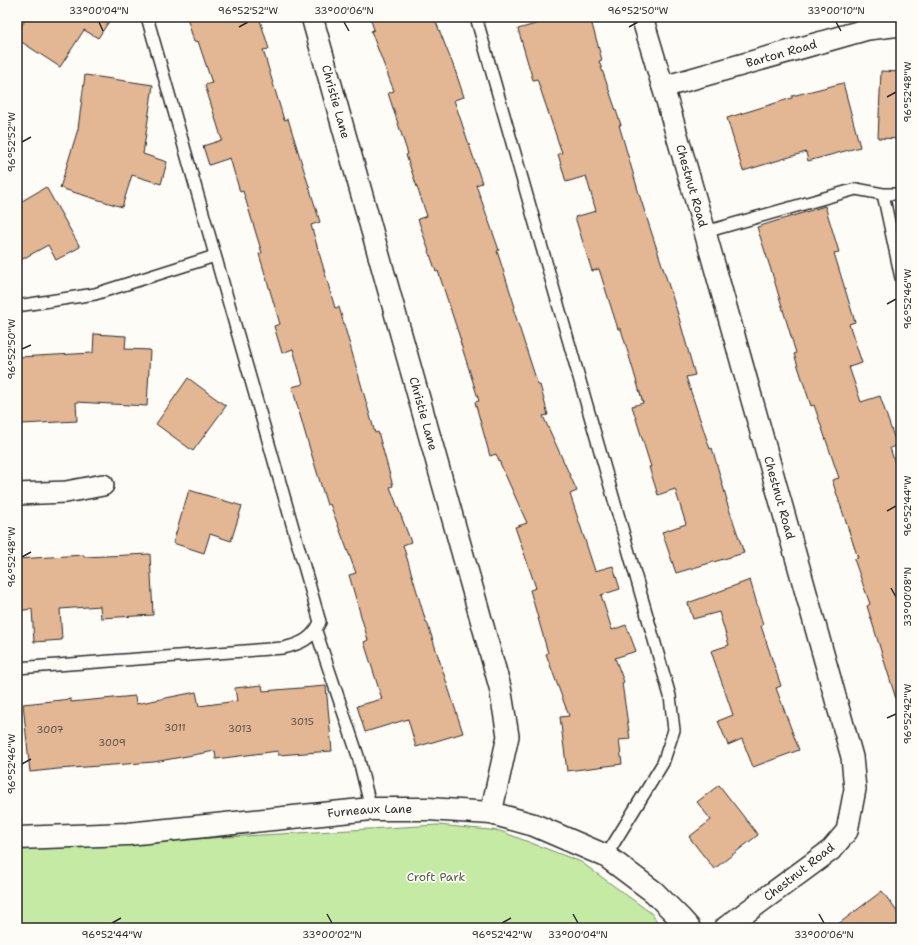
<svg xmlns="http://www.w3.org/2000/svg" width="918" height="945" viewBox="0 0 918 945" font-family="'Shantell Sans',sans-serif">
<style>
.green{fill:#c4eaa4;stroke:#788a68}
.building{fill:#e4b794;stroke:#2b2b2b}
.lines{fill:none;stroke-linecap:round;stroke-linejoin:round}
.lane-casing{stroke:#2b2b2b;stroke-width:14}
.street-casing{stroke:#2b2b2b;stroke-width:24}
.secondary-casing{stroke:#2b2b2b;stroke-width:25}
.lane{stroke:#fdfcf7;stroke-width:11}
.street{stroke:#fdfcf7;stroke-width:21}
.secondary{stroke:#fdfcf7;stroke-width:22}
.ticks{fill:none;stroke:#2b2b2b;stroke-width:1.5}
.labels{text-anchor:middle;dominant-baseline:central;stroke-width:3.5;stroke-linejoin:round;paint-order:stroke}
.number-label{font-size:10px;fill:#594e45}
.street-label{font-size:12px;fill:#2b2b2b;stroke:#fdfcf7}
.park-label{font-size:12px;fill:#515b49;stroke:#fdfcf7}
.neatline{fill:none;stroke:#2b2b2b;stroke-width:1.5}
.ticks-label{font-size:10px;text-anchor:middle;fill:#2b2b2b}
</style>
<rect width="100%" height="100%" fill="#fdfcf7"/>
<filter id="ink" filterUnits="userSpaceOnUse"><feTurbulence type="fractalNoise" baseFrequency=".025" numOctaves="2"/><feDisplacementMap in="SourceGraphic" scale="8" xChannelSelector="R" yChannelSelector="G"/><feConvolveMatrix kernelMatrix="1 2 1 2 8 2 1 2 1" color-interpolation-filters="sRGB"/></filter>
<g filter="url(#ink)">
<!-- green -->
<path class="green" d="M 438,825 L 500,831 L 581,862 L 651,913 L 662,928 L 17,928 L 17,849 Z"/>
<!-- building -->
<path class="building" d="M 27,17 L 112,17 L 98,38 L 84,30 L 60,67 L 17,39 L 17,33 Z
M 187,17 L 259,17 L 269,49 L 263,50 L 284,120 L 288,119 L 320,222 L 311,225 L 335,308 L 339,307 L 375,433 L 378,432 L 393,486 L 390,487 L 411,542 L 403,545 L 426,622 L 427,622 L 463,733 L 416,747 L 408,719 L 365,732 L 357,706 L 382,699 L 364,642 L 368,640 L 349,575 L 356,573 L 330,504 L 327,505 L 306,436 L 292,387 L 303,384 L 293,349 L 282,353 L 274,326 L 280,324 L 259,254 L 262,253 L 243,191 L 240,192 L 230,158 L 209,165 L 203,146 L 222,140 L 205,85 L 212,83 L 198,41 L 194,42 Z
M 370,17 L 434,17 L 455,70 L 464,97 L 454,100 L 482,183 L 476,185 L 499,250 L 497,251 L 515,307 L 513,308 L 538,385 L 540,385 L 548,415 L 543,416 L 577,491 L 570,494 L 595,571 L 613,566 L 620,589 L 601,595 L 612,630 L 626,625 L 636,651 L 615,658 L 624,682 L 622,683 L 630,739 L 619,740 L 622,764 L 567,771 L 560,717 L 569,716 L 546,654 L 548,653 L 530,590 L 536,588 L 515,527 L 527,523 L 496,454 L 490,456 L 475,402 L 479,401 L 460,341 L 461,341 L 438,271 L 436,272 L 418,219 L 427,216 L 406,155 L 408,154 L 388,93 L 394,91 L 371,31 L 374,30 Z
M 560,17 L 590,17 L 602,60 L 599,61 L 621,125 L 619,125 L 640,197 L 677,311 L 695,375 L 686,377 L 710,449 L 712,448 L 727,500 L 726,500 L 744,553 L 676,573 L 662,532 L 686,524 L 675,489 L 658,495 L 649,467 L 651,467 L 632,406 L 643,403 L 621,329 L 618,329 L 599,269 L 592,271 L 575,217 L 596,211 L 586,176 L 566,182 L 558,154 L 562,153 L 537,79 L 533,80 L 518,29 Z
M 881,71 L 901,72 L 901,139 L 878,138 Z
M 85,75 L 153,85 L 143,154 L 167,162 L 161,184 L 132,175 L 122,207 L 60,188 L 78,129 Z
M 843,83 L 860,147 L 808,161 L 806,152 L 743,171 L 727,118 L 792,98 L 792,96 Z
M 46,187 L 80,247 L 56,260 L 48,245 L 17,262 L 17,204 Z
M 825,206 L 839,252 L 834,253 L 855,322 L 849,324 L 862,363 L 849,367 L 861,402 L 880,396 L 897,446 L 890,448 L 901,481 L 901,702 L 897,702 L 867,606 L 870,604 L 854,559 L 858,558 L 832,480 L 839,478 L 814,405 L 811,406 L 794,354 L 796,353 L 772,273 L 757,227 Z
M 94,334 L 126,336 L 125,349 L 150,350 L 147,406 L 76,402 L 77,421 L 22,424 L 18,357 L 93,353 Z
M 188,378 L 226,406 L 193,451 L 156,424 Z
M 189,490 L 242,506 L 231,541 L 210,534 L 204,553 L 173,543 Z
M 150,554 L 153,615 L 101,618 L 100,606 L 60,609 L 62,640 L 34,642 L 32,609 L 17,611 L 17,559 L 84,555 L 84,557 Z
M 750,580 L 763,625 L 761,626 L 781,686 L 776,688 L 799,750 L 753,767 L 742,739 L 728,745 L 718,721 L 733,715 L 711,651 L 729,645 L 719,612 L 693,619 L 688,603 Z
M 262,685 L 263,691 L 326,686 L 332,751 L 278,755 L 278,751 L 216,759 L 215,751 L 154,762 L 58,769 L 30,772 L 23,704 L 71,699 L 71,702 L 135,696 L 136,704 L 196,692 L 199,706 L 237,701 L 235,688 Z
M 719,785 L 758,835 L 714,869 L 689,837 L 711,820 L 697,802 Z
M 882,891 L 901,917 L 901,928 L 833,928 Z"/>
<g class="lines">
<defs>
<path id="lane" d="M 476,17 L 670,696 L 674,730 L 663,763 L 606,856
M 883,194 L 901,194
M 705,232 L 856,189 L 883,194 L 901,278
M 17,306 L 95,294 L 215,256
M 316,631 L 358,756 L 371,809
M 17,668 L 283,648 C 301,644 312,639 320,622 L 147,17"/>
<g id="street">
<path id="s1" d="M 312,17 L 500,687 L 508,736 L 491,813"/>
<path id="s2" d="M 642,17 L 663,87 L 705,232 L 852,757 L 855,789 L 847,831 L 831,850 L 725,928"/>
<path id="s3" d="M 663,87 L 868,29 L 901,25"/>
<path d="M 17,494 L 66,492 L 103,485"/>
</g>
<g id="secondary">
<path id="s4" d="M 17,838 L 128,834 L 371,809 L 428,809 L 491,813 L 534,825 L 606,856 L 654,892 L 681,919 L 689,928"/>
</g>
</defs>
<!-- lane casing -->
<use href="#lane" class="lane-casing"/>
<!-- street casing -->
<use href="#street" class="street-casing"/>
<!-- secondary casing -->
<use href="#secondary" class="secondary-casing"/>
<!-- lane -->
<use href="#lane" class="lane"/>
<!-- street -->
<use href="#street" class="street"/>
<!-- secondary -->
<use href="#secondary" class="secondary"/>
</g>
</g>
<!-- ticks -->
<path class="ticks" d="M 99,22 L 103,31M 344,22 L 349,31M 836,22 L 841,31M 239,27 L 248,22M 629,27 L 638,22M 887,97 L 896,92M 22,142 L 31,137M 887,304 L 896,299M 22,349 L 31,345M 887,511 L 896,506M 22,557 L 31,552M 891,588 L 896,597M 887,718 L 896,714M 22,764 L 31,759M 327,914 L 332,923M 573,914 L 578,923M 819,914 L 824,923M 112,923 L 121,918M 502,923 L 511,918"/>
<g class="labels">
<!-- number labels -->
<g class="number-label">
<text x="302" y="721">3015</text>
<text x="175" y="727">3011</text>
<text x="240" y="728">3013</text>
<text x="50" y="729">3007</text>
<text x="112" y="742">3009</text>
</g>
<!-- street labels -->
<g class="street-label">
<text stroke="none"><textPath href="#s3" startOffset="123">Barton Road</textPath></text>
<text stroke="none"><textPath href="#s1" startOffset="88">Christie Lane</textPath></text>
<text stroke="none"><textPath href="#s2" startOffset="176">Chestnut Road</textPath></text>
<text stroke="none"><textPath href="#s1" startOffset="412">Christie Lane</textPath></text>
<text stroke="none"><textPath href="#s2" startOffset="500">Chestnut Road</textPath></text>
<text stroke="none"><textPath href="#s4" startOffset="354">Furneaux Lane</textPath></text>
<text transform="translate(799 872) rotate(-38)">Chestnut Road</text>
</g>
<!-- park labels -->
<g class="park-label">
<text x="436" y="877">Croft Park</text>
</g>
</g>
<!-- margin -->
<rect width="918" height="945" fill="none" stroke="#fdfcf7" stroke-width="44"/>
<rect x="22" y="22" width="874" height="901" class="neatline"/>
<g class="ticks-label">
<text x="99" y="14">33°00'04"N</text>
<text x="248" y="14">96°52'52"W</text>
<text x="344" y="14">33°00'06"N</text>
<text x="638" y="14">96°52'50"W</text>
<text x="836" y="14">33°00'10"N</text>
<text transform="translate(907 92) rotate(-90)" y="4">96°52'48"W</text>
<text transform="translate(11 142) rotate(-90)" y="4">96°52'52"W</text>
<text transform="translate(907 299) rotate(-90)" y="4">96°52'46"W</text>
<text transform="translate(11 349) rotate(-90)" y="4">96°52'50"W</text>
<text transform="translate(907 506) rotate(-90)" y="4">96°52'44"W</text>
<text transform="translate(11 557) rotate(-90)" y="4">96°52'48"W</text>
<text transform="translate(907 597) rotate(-90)" y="4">33°00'08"N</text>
<text transform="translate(907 714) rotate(-90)" y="4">96°52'42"W</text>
<text transform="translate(11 764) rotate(-90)" y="4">96°52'46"W</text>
<text x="112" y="938">96°52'44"W</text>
<text x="332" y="938">33°00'02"N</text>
<text x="502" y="938">96°52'42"W</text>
<text x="578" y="938">33°00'04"N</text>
<text x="824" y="938">33°00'06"N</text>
</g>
</svg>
